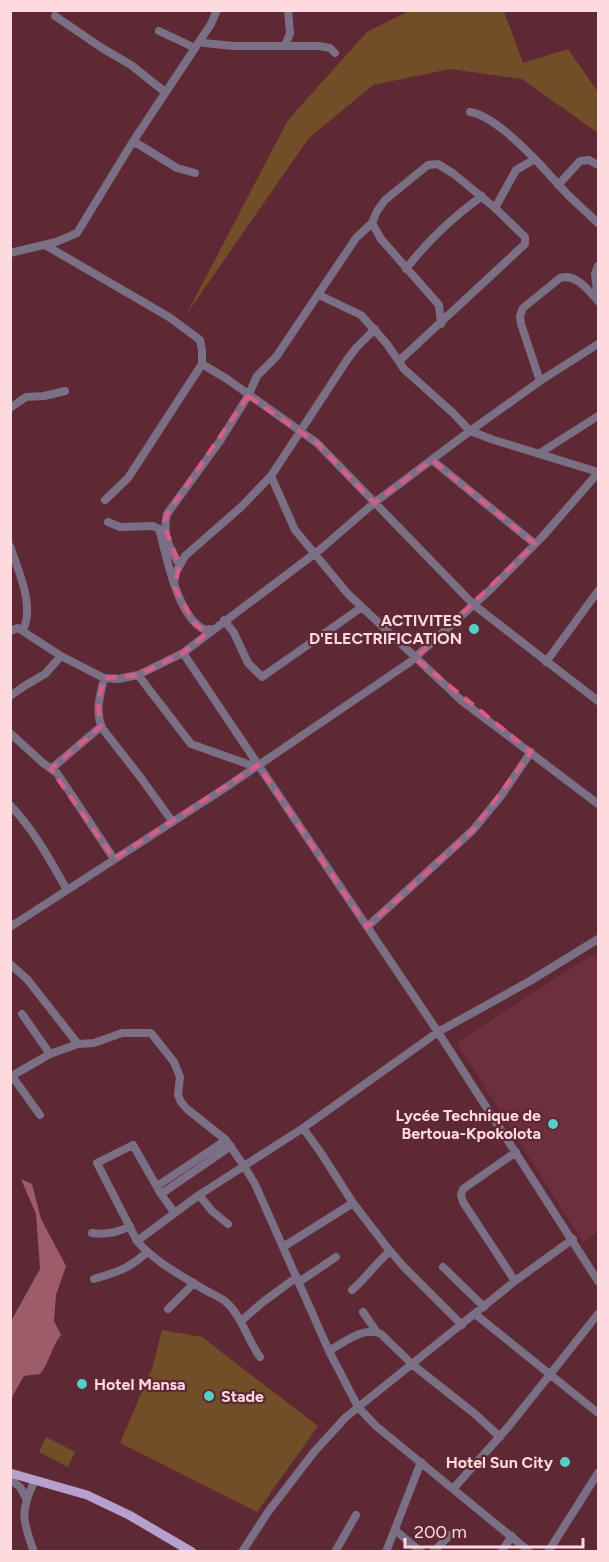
<svg xmlns="http://www.w3.org/2000/svg" width="609" height="1562" viewBox="0 0 609 1562" font-family="Figtree,sans-serif">
<style>
.built{fill:#6d2f3d}
.green{fill:#714e27}
.water{fill:#9d5c68}
.lines{fill:none;stroke-linecap:round;stroke-linejoin:round}
.minor{stroke:#7a6f85;stroke-width:8}
.major{stroke:#b7a0cd;stroke-width:9}
.marked{fill:none;stroke:#d75c89;stroke-width:4.5;stroke-dasharray:12 8;stroke-linejoin:round}
.poi-dot{fill:#55cec4;stroke:#5e2834;stroke-width:2}
.labels{text-anchor:middle;dominant-baseline:central;stroke-width:4.5;stroke-linejoin:round;paint-order:stroke}
.poi-label{font-size:16px;font-weight:bold;fill:#fedadf;stroke:#5e2834;text-anchor:end}
</style>
<rect width="100%" height="100%" fill="#5e2834"/>
<!-- built -->
<path class="built" d="M 591,955 L 598,956 L 598,1231 L 583,1243 L 457,1043 Z"/>
<!-- green -->
<path class="green" d="M 409,11 L 504,11 L 523,63 L 568,49 L 598,92 L 598,133 L 522,79 L 450,69 L 373,85 L 308,139 L 186,315 L 288,120 L 367,32 Z
M 162,1330 L 202,1337 L 318,1426 L 257,1512 L 120,1443 L 153,1366 Z
M 46,1437 L 75,1452 L 68,1467 L 39,1452 Z"/>
<!-- water -->
<path class="water" d="M 21,1179 L 32,1184 L 41,1219 L 66,1266 L 56,1295 L 54,1321 L 61,1335 C 51,1347 50,1362 40,1374 L 24,1376 L 13,1395 L 11,1404 L 11,1321 L 40,1269 L 36,1214 Z"/>
<g class="lines">
<!-- minor -->
<path class="minor" d="M 55,16 L 102,48 L 131,65 L 165,92
M 159,31 L 195,48
M 201,41 L 204,43 L 234,46 L 319,46 L 330,48 L 335,53
M 285,46 L 290,33 L 288,10
M 470,112 C 491,115 520,144 535,159
M 132,143 L 138,144 L 177,168 L 195,173
M 558,185 L 580,161 L 589,160 L 598,165
M 372,223 L 381,239 L 439,305 L 441,324
M 45,245 L 169,317 L 200,340 L 202,350 L 202,364
M 10,253 L 56,242 L 77,233 L 132,143 L 211,24 L 217,10
M 406,269 C 428,240 453,217 482,196
M 319,295 L 361,315 L 387,344 L 404,369 L 453,413 L 470,431 L 540,381 L 598,344
M 598,301 L 595,274 L 598,266
M 399,361 L 525,244 L 525,237 L 495,208 L 516,170 L 535,159 L 568,195 L 598,223
M 540,381 L 521,324 L 520,316 L 523,308 L 560,278 C 576,273 588,290 598,301
M 10,408 L 26,397 L 44,396 L 65,391
M 540,453 L 598,416
M 432,460 L 535,544
M 271,476 L 295,530 L 348,594 L 462,701 L 598,804
M 105,500 L 128,478 L 202,364 L 227,379 L 317,443 L 474,605 L 598,701
M 108,522 L 120,527 L 153,526 L 159,529 C 167,557 177,617 205,630 L 210,629
M 10,546 C 18,571 35,605 23,630
M 179,564 C 169,548 162,533 167,514 L 220,441 L 248,396 L 257,376 L 276,357 L 356,238 L 372,223 L 377,211 L 385,200 L 428,165 L 438,164 L 454,174 L 495,208
M 174,584 L 175,574 L 185,556 L 241,507 L 271,476 L 347,360 L 356,348 L 375,329
M 224,620 L 234,633 L 248,663 L 262,677 L 362,607
M 10,631 L 18,628 L 61,656 L 104,678 L 118,679 L 138,675 L 183,653 L 322,548 L 374,503 L 470,431 L 494,440 L 598,472
M 183,653 L 438,1032 L 598,1281
M 546,662 L 598,591
M 138,675 L 191,744 L 256,767
M 104,678 C 100,696 95,710 102,728 L 141,778 L 172,821
M 10,696 L 26,685 L 45,674 L 61,656
M 10,733 L 43,763 L 57,773 L 114,859
M 51,769 L 98,729 L 102,728
M 10,805 C 34,830 50,860 67,890
M 10,927 L 225,788 L 410,662 L 490,590 L 543,536 L 598,473
M 367,927 L 473,830 L 501,796 L 531,752
M 10,964 L 27,979 L 78,1044 L 50,1054 L 10,1077
M 22,1014 L 50,1054
M 78,1044 L 94,1043 L 122,1033 L 151,1033 L 174,1062 L 180,1077 L 178,1095 L 181,1102 L 187,1109 L 226,1140 L 244,1166 L 199,1195 L 137,1241
M 12,1076 L 40,1115
M 303,1128 L 321,1153 L 353,1203 L 386,1246 L 403,1266 L 462,1325
M 157,1186 L 226,1140
M 161,1194 L 231,1146
M 199,1195 L 212,1211 L 228,1224
M 174,1212 L 161,1194 L 133,1145 L 97,1163 L 137,1241 C 155,1262 182,1276 205,1290 C 212,1294 220,1297 226,1302 C 242,1316 247,1339 260,1357
M 92,1233 C 106,1235 117,1233 130,1226
M 283,1247 L 353,1203
M 443,1267 L 484,1307
M 94,1279 C 117,1272 129,1269 147,1252
M 515,1281 L 463,1202 L 461,1195 L 463,1189 L 516,1152
M 299,1282 L 336,1257
M 352,1290 C 366,1278 376,1263 390,1251
M 168,1309 L 194,1283
M 363,1312 L 376,1331
M 475,1314 L 598,1413
M 241,1321 L 263,1302 L 297,1277
M 329,1351 C 344,1342 364,1326 381,1334 L 413,1365 L 475,1414 L 500,1437
M 10,1479 L 20,1487 L 26,1498
M 453,1489 L 509,1426 L 598,1314
M 395,1530 L 421,1552
M 34,1552 C 22,1520 20,1510 35,1480
M 242,1552 L 268,1512 L 314,1452 L 346,1417 L 515,1281 L 573,1239
M 335,1552 L 356,1515
M 386,1552 L 421,1462
M 433,1552 L 450,1535
M 501,1552 L 512,1536
M 530,1552 L 376,1426 L 358,1407 L 329,1351 L 255,1184 L 244,1166 L 303,1128 L 438,1032 L 530,981 L 598,939
M 548,1552 L 598,1473"/>
<!-- major -->
<path class="major" d="M 10,1473 L 87,1495 L 129,1515 L 192,1552"/>
</g>
<!-- marked area -->
<path class="marked" d="M 248,396 L 317,443 L 374,503 L 432,460 L 535,544 L 415,658 L 531,752 L 473,830 L 367,927 L 258,765 L 114,859 L 51,769 L 101,726 L 98,704 L 104,678 L 138,675 L 183,653 L 207,633 L 194,623 L 175,588 L 179,564 L 164,525 L 167,514 Z"/>
<!-- markers -->
<g class="poi-dot">
<circle cx="474" cy="629" r="6"/>
<circle cx="553" cy="1124" r="6"/>
<circle cx="82" cy="1384" r="6"/>
<circle cx="209" cy="1396" r="6"/>
<circle cx="565" cy="1462" r="6"/>
</g>
<g class="labels">
<!-- poi labels -->
<g class="poi-label">
<text x="462" y="620">ACTIVITES<tspan x="462" dy="18">D'ELECTRIFICATION</tspan></text>
<text x="541" y="1115">Lycée Technique de<tspan x="541" dy="18">Bertoua-Kpokolota</tspan></text>
<text x="94" y="1384" text-anchor="start">Hotel Mansa</text>
<text x="221" y="1396" text-anchor="start">Stade</text>
<text x="553" y="1462">Hotel Sun City</text>
</g>
</g>
<!-- border -->
<rect width="609" height="1562" fill="none" stroke="#fedadf" stroke-width="24"/>
<!-- scale -->
<path d="M405 1538v9h178v-9" fill="none" stroke="#fedadf" stroke-width="3"/>
<text x="414" y="1538" font-size="18" fill="#fedadf" stroke="#5e2834" stroke-width="4.5" paint-order="stroke">200 m</text>
</svg>
